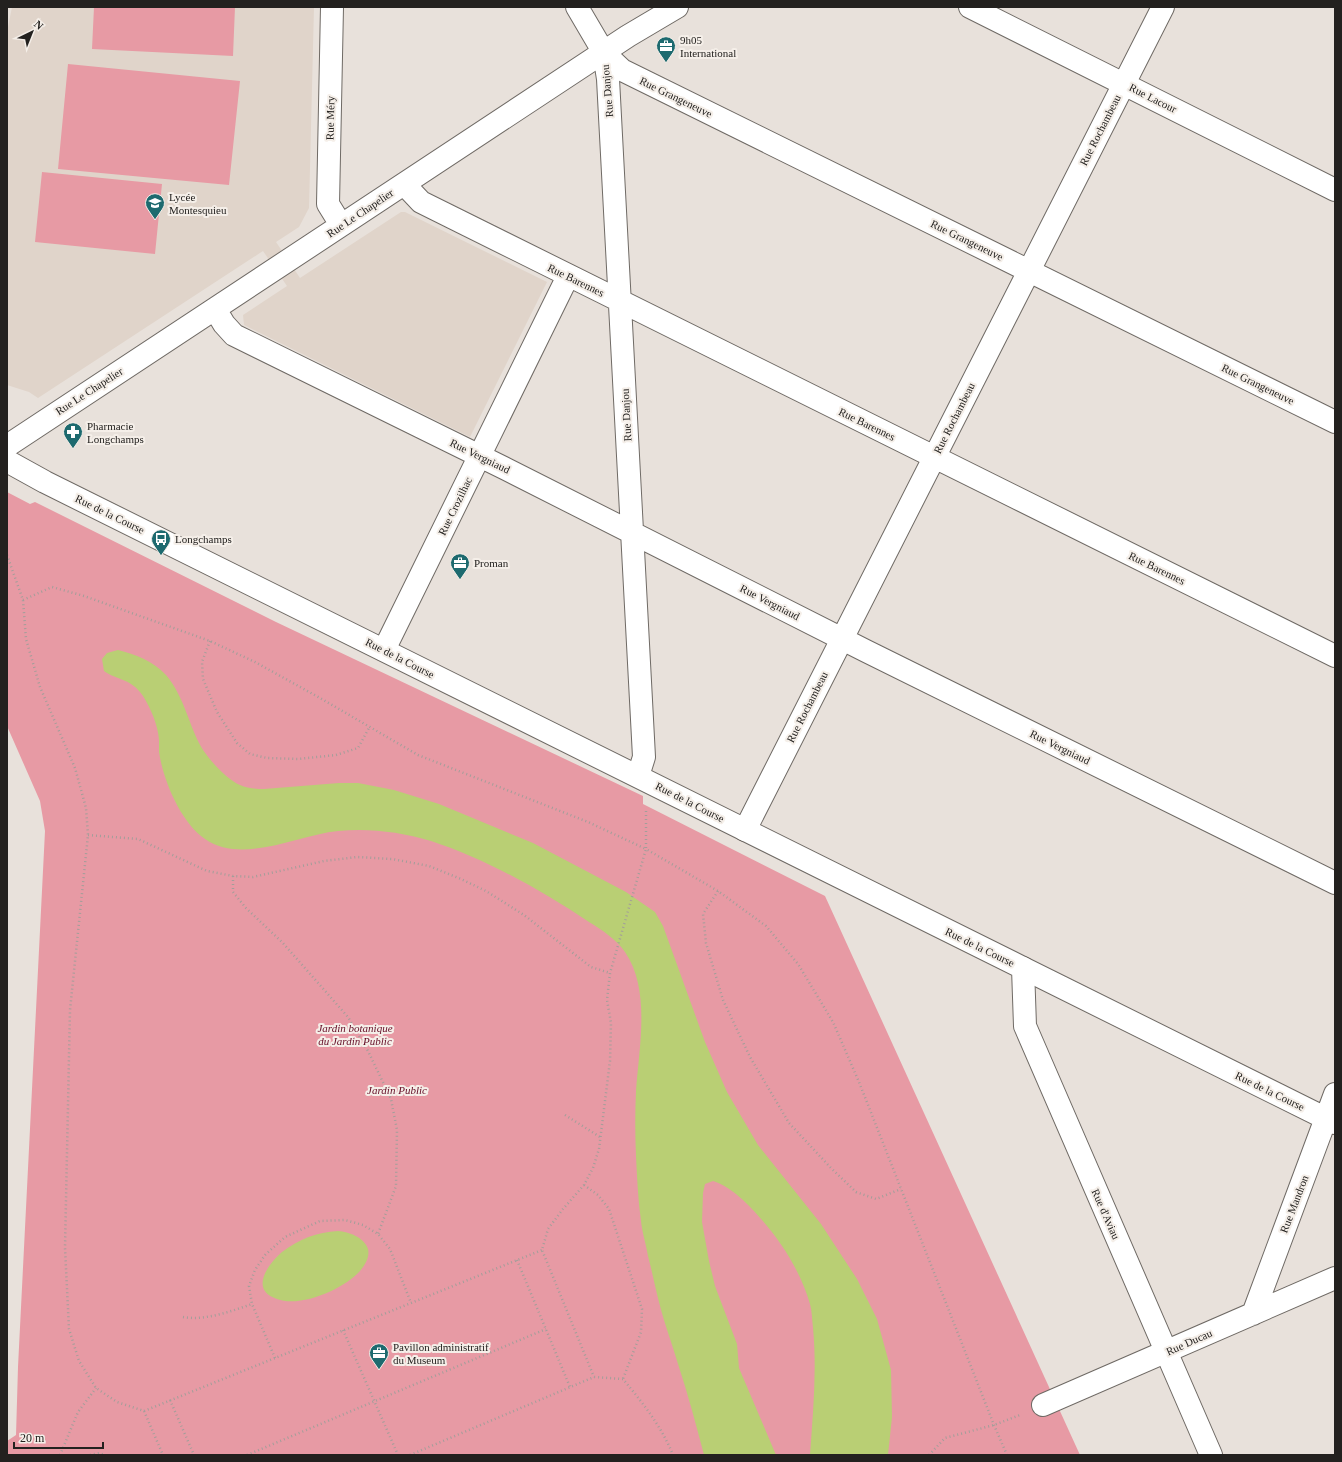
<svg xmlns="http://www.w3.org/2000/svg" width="1342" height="1462" viewBox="0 0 1342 1462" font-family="Georgia,serif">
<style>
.built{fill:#e0d4ca}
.green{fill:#e79aa4}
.water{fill:#b9cf74}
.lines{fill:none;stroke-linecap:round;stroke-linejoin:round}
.minor-casing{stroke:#6f6a65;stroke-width:24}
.major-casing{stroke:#6f6a65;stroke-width:24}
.path{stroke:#a39e9a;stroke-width:2.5;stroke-dasharray:1 3;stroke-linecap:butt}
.minor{stroke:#fff;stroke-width:22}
.major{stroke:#fff;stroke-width:22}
.labels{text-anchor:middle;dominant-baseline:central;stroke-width:4;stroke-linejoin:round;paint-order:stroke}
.poi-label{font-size:11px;fill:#23211f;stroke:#f5efe9;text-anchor:start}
.street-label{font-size:11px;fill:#23211f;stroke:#f5efe9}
.park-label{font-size:11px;font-style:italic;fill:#640c25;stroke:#f5efe9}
</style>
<rect width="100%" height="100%" fill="#e8e1db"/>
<!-- built -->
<path class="built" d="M 12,7 L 314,7 L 309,208 L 299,227 L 276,242 L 300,278 L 401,212 L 405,212 L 547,282 L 470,437 L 244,325 L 243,315 L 287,286 L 263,251 L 38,398 L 29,392 L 7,385 L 7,32 Z"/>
<!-- green -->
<path class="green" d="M 94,7 L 235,7 L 233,56 L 92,49 Z
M 68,64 L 240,81 L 229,185 L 58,169 Z
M 42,172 L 162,184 L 155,254 L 35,242 Z
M 7,492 L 30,504 L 35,502 L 276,622 L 643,796 L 643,804 L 825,896 L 1080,1455 L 7,1455 L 7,1441 L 16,1435 L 18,1367 L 45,831 L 40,801 L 7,726 Z"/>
<!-- water -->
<path class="water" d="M 118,650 C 135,654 153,661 166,675 C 183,695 188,721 199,743 C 206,757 226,779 240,785 C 247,788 255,789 264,789 L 339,783 L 358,783 L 394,790 L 439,804 L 533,843 L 626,892 L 655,912 L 663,926 L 705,1042 L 727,1092 L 758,1145 L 821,1224 L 857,1279 L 877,1319 L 891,1370 L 892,1417 L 888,1455 L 810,1455 C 813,1412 817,1370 813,1328 C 812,1320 812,1311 810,1304 C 801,1273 783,1244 762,1220 C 749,1205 732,1187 713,1181 L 705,1184 L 703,1193 L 702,1222 L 709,1261 L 715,1286 L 737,1344 L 739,1368 L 776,1455 L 704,1455 C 696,1425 688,1394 678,1364 C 672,1343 664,1323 659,1302 C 655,1287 652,1271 648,1256 C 646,1244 642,1232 641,1221 C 638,1200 637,1177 636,1156 C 635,1134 635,1112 636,1091 C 639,1047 651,990 625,952 C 616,939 602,930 589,922 C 541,890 486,859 431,841 C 400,832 370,828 338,831 C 297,835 243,865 205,839 C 181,823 163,780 159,752 C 159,748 159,744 159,740 C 158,725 151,709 143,696 C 131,678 118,681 104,671 L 102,659 L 107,653 Z
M 338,1231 C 349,1232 364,1237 368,1249 C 370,1257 365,1265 360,1271 C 344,1289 301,1308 277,1299 C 249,1290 268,1264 282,1252 C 299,1239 317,1232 338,1231 Z"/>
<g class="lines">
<defs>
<path id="minor" d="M 332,7 L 328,204 L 341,225
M 577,7 L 604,53 L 622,70 L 1335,422
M 970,7 L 1335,190
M 604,53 L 608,79 L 644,757 L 638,776
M 404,184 L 421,202 L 1335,656
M 215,309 L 224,324 L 234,335 L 506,469 L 866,651 L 1335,883
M 7,446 L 628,36 L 677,7
M 384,650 L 568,276
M 745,830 L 1163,7
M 1023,968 L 1335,1123
M 1253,1314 L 1335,1094
M 1043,1405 L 1335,1278"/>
<path id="major" d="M 7,461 L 45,482 L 1023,968 L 1025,1026 L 1211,1455"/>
</defs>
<!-- minor casing -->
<use href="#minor" class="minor-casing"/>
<!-- major casing -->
<use href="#major" class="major-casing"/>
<!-- path -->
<path class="path" d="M 7,555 L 23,600 L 26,639 L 40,687 L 75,768 L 86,808 L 88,835 L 70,1010 L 65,1248 L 69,1329 L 79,1361 L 96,1388 L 117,1402 L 144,1411 L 163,1455
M 23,600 L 52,587 L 84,596 L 210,641 L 255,662 L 320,698 L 418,755 L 588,822 L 646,849 L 610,973 L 607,1000 L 611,1023 L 610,1061 L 599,1149 L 593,1168 L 584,1185 L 563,1209 L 548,1229 L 542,1250 L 594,1377
M 210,641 L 202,662 L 203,679 L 217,712 L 237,743 L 250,754 L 267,758 L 298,759 L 336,755 L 358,748 L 370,726
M 646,811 L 646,849 L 718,891 L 766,926 L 798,964 L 833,1022 L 859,1082 L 994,1425 L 1007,1455
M 88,835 L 138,839 L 207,871 L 233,876 L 253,877 L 324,861 L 357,857 L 392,859 L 429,866 L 461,879 L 486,891 L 524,915 L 591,967 L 610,973
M 233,876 L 233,892 L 246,908 L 282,942 L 348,1017 L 368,1051 L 391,1099 L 397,1130 L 396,1186 L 378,1234
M 718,891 L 703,914 L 706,943 L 723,1000 L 750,1057 L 789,1123 L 831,1168 L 856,1192 L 876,1199 L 901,1189
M 565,1115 L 600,1137
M 584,1185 L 598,1195 L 609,1209 L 642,1309 L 641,1332 L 623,1379
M 517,1260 L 570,1387
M 183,1317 C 205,1321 232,1311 252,1304
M 343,1330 L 398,1455
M 275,1358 L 252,1304 L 249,1286 L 255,1270 L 265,1255 L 285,1237 L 320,1221 L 345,1220 L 363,1225 L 378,1234 L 390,1249 L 411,1303
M 170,1400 L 194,1455
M 144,1411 L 542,1250
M 60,1455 L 78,1412 L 96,1388
M 90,1455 L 100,1453 L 104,1455
M 247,1455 L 546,1329
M 410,1455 L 594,1377 L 623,1379 C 642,1402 662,1427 673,1455
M 929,1455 L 945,1438 L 994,1425 L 1020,1415"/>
<!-- minor -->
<use href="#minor" class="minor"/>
<!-- major -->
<use href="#major" class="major"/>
</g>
<!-- icons -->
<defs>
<symbol id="office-pin" viewBox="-11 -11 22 30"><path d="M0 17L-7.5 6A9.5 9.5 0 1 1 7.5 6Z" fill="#1d6a6f" stroke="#f5efe9"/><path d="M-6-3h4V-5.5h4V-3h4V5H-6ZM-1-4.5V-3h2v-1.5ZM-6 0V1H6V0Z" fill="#fff"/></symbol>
<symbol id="school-pin" viewBox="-11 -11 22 30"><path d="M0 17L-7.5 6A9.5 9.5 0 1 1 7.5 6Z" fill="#1d6a6f" stroke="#f5efe9"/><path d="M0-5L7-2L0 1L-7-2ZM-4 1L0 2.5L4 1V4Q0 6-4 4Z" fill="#fff"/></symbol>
<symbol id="pharmacy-pin" viewBox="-11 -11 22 30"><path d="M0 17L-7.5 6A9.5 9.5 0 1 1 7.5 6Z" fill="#1d6a6f" stroke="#f5efe9"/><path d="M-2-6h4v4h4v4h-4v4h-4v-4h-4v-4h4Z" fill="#fff"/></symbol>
<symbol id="bus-pin" viewBox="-11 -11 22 30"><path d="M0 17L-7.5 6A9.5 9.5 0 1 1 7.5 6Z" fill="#1d6a6f" stroke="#f5efe9"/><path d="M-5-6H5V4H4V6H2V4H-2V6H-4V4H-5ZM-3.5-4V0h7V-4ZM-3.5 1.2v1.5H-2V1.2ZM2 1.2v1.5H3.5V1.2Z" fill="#fff"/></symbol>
</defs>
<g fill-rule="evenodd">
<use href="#office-pin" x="655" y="35" width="22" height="30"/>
<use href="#school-pin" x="144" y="192" width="22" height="30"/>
<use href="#pharmacy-pin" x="62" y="421" width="22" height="30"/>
<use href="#bus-pin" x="150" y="528" width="22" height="30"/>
<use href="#office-pin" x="449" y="552" width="22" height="30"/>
<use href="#office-pin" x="368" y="1342" width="22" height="30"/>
</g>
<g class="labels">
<!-- poi labels -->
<g class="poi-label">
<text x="680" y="40">9h05<tspan x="680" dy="13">International</tspan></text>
<text x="169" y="197">Lycée<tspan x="169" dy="13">Montesquieu</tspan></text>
<text x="87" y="426">Pharmacie<tspan x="87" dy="13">Longchamps</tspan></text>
<text x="175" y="539">Longchamps</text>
<text x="474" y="563">Proman</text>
<text x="393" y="1347">Pavillon administratif<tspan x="393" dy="13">du Museum</tspan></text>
</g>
<!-- street labels -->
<g class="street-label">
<text transform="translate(607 91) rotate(-95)">Rue Danjou</text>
<text transform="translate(676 97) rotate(26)">Rue Grangeneuve</text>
<text transform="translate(1153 98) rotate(27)">Rue Lacour</text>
<text transform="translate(330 118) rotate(-89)">Rue Méry</text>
<text transform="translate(1100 130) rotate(-63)">Rue Rochambeau</text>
<text transform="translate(360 213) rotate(-34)">Rue Le Chapelier</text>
<text transform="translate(967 240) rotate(26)">Rue Grangeneuve</text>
<text transform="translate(576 280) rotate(26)">Rue Barennes</text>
<text transform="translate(1258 384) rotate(26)">Rue Grangeneuve</text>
<text transform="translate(89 391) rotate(-33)">Rue Le Chapelier</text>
<text transform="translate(626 415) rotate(-93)">Rue Danjou</text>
<text transform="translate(954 418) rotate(-63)">Rue Rochambeau</text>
<text transform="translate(867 424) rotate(26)">Rue Barennes</text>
<text transform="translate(480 456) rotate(26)">Rue Vergniaud</text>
<text transform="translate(455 506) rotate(-64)">Rue Crozilhac</text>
<text transform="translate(110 514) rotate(26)">Rue de la Course</text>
<text transform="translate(1157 568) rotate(26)">Rue Barennes</text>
<text transform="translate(770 602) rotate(27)">Rue Vergniaud</text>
<text transform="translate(400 658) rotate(27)">Rue de la Course</text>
<text transform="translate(807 707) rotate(-63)">Rue Rochambeau</text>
<text transform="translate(1060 747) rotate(26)">Rue Vergniaud</text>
<text transform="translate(690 802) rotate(27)">Rue de la Course</text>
<text transform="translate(980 947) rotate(26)">Rue de la Course</text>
<text transform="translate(1270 1091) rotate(26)">Rue de la Course</text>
<text transform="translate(1294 1204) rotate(-69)">Rue Mandron</text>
<text transform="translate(1106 1214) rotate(66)">Rue d'Aviau</text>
<text transform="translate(1189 1342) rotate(-24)">Rue Ducau</text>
</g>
<!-- park labels -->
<g class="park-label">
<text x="355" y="1028">Jardin botanique<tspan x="355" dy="13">du Jardin Public</tspan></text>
<text x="397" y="1090">Jardin Public</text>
</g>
</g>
<!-- border -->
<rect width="1342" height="1462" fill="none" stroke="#23211f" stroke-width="16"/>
<!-- north arrow -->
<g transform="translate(32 32) rotate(43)" stroke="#f5efe9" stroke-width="3" paint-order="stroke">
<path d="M0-3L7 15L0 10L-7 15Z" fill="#23211f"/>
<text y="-6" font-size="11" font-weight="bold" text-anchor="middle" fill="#23211f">N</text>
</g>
<!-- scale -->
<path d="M14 1442v6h89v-6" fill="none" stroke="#23211f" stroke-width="2"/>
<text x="20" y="1442" font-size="12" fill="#23211f" stroke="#f5efe9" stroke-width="3" paint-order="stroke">20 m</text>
</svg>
